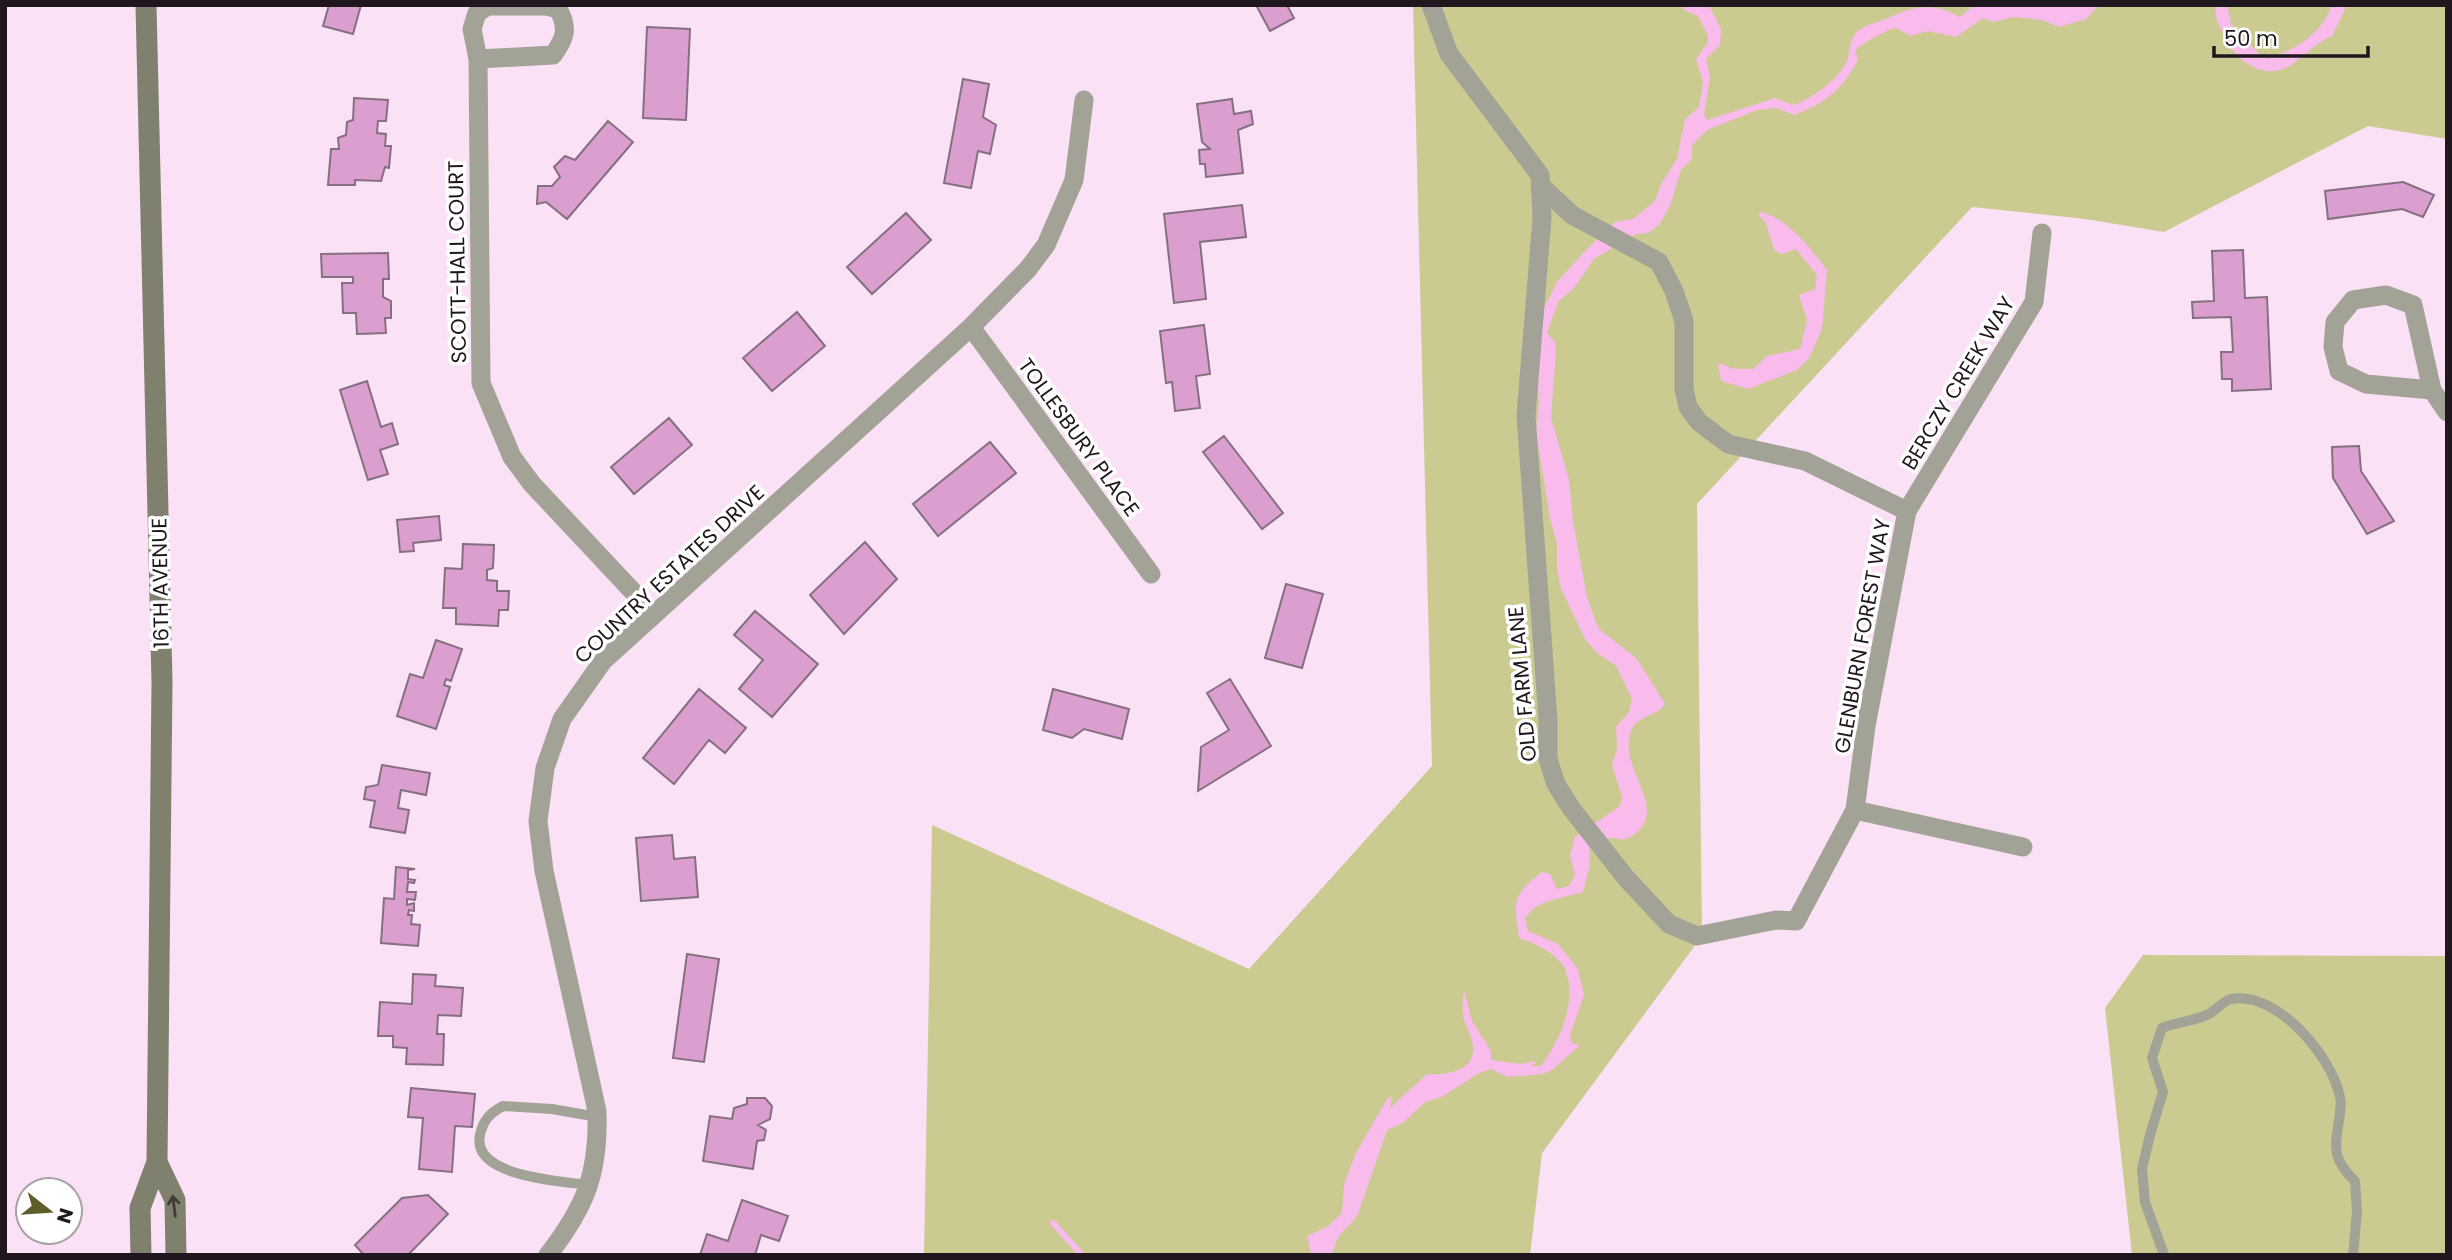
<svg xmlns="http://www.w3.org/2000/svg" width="2452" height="1260" viewBox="0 0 2452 1260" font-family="Poppins,sans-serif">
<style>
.green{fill:#cbca91}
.water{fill:#f8bbec}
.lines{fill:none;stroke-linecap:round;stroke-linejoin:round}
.stream{stroke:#f8bbec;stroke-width:6}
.building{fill:#db9fcf;stroke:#856f80;stroke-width:2}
.lane{stroke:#a2a296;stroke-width:10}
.street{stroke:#a2a296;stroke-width:19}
.secondary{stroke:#7f806e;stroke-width:21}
.oneway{stroke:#413c3a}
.labels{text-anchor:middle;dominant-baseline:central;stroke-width:7;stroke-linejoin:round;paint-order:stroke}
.street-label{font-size:21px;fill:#20171e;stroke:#fff}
</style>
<rect width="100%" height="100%" fill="#fbe1f5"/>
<!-- green -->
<path class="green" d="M 1413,5 L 2447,5 L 2447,139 L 2368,126 L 2164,232 L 2085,219 L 1972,207 L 1697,504 L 1702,936 L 1542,1153 L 1530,1255 L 924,1255 L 932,825 L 1249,969 L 1432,766 Z
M 2143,955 L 2447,956 L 2447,1255 L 2132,1255 L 2105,1008 Z"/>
<!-- water -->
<path class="water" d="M 1680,5 L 1705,5 L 1711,9 L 1721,29 L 1720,45 L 1706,59 L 1710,77 L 1704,114 L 1707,120 L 1775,98 L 1793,105 C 1810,100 1839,79 1847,61 C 1851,50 1848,40 1858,31 C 1864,26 1875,23 1883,20 C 1913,7 1930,1 1960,17 L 1974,5 L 2065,7 L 2099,5 L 2086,19 L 2059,27 L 2042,20 L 2014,17 L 1993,22 L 1983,18 L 1956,37 L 1927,31 L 1911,36 C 1906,34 1900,29 1895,28 C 1891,27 1859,46 1855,50 L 1858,60 C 1842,90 1826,103 1794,115 L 1777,108 L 1757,110 L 1707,130 L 1692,145 L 1692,159 L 1681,170 L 1670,206 L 1659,225 L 1648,233 L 1636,234 L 1594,259 L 1574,288 L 1558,302 L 1547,333 L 1555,342 L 1556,351 L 1551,418 L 1569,480 L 1573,521 L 1587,597 L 1598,628 L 1637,659 L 1665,704 C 1654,719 1637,713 1630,734 C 1619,771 1673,811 1630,837 C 1623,842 1616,838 1609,838 C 1602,839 1595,843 1589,846 L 1590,865 L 1583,892 C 1564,898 1534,900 1525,919 L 1528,931 L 1558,944 L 1578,969 L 1584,995 L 1570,1035 L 1572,1044 L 1578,1043 L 1579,1046 L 1552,1070 L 1543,1074 L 1508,1077 L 1491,1069 L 1479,1073 L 1442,1097 L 1425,1102 L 1403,1123 L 1387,1130 L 1358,1214 C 1351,1226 1343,1229 1338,1238 C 1334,1244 1336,1249 1330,1255 L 1311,1255 L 1307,1236 L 1327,1227 L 1342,1213 L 1344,1184 L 1356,1153 L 1387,1099 L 1392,1096 L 1390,1108 L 1427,1074 C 1445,1075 1476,1072 1473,1046 C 1472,1034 1463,1024 1463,1013 C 1462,1006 1463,998 1464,990 L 1472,1021 L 1491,1051 L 1491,1060 L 1520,1064 L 1538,1061 L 1531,1066 L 1541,1066 C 1559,1041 1574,1010 1568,978 C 1567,978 1565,968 1565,968 C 1556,953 1535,943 1519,938 C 1514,901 1511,896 1542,872 L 1550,874 L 1557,889 L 1569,886 L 1575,875 L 1570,856 L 1575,837 L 1620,806 L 1622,797 L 1612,765 L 1617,748 L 1616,727 L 1629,712 L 1632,699 L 1616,666 L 1597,653 L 1585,639 L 1561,589 L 1557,568 L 1557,544 L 1550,518 L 1536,431 L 1539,403 L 1536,349 L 1542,312 L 1557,282 L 1584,252 L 1615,222 L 1633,219 L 1655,201 L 1661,184 L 1677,159 L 1685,119 L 1699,107 L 1703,82 L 1696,59 L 1708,42 L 1708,36 L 1698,16 L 1684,10 Z
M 2217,5 L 2227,5 L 2231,24 L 2258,53 L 2267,59 C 2297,48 2320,36 2332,5 L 2347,5 L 2332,36 C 2315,43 2306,55 2291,65 C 2267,81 2239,64 2227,41 C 2222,30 2212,18 2217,5 Z
M 1760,212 C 1787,217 1811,249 1827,270 L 1822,329 L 1809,358 L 1797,370 L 1748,389 L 1721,381 L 1718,363 L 1735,369 L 1753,369 L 1767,356 L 1800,349 L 1807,320 L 1799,295 L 1815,289 L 1817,275 L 1796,249 L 1781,254 L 1774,250 L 1766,223 L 1759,216 Z"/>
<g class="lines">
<!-- stream -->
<path class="stream" d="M 1053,1223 L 1082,1255"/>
</g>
<!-- building -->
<path class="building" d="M 329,5 L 361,5 L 353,34 L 323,26 Z
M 1256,5 L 1287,5 L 1294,18 L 1270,31 Z
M 647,27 L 690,29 L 686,120 L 643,118 Z
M 963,79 L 989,84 L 983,117 L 996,125 L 990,154 L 978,151 L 971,188 L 944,183 Z
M 354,98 L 388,100 L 386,121 L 378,121 L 377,133 L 386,134 L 385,146 L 391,146 L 389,168 L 385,167 L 381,181 L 355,180 L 355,185 L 328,185 L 331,149 L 339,149 L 338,138 L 346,135 L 347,122 L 353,120 Z
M 1232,99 L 1234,114 L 1251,111 L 1253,124 L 1238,130 L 1243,173 L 1206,177 L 1205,164 L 1200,164 L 1199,150 L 1210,149 L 1202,142 L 1197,104 Z
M 608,121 L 633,142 L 567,219 L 546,202 L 537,204 L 538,186 L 552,186 L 560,177 L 554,167 L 565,156 L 575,160 Z
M 2403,182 L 2434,195 L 2423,217 L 2402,209 L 2328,219 L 2325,191 Z
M 1242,205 L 1246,237 L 1200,242 L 1206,299 L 1174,303 L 1164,214 Z
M 906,213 L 931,240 L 872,294 L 847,267 Z
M 2243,250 L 2245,298 L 2267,297 L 2271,389 L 2232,391 L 2232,379 L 2222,379 L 2221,352 L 2233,352 L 2231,317 L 2193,318 L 2192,302 L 2214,301 L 2212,251 Z
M 388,253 L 389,279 L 383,279 L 383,297 L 391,301 L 391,318 L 385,318 L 386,333 L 357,334 L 356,313 L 343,313 L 342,283 L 353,283 L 353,277 L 322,277 L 321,254 Z
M 797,312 L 825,346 L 772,391 L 743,358 Z
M 1204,325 L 1210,374 L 1196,376 L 1200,408 L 1175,411 L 1172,382 L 1166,383 L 1160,331 Z
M 367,381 L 381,427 L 392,423 L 398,444 L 380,450 L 388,474 L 368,480 L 340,390 Z
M 669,418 L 692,445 L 634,494 L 611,467 Z
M 1224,436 L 1283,513 L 1262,529 L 1203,452 Z
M 990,442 L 1016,473 L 938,536 L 913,504 Z
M 2359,446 L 2361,471 L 2394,521 L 2367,534 L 2333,478 L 2332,447 Z
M 439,516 L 441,540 L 413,543 L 414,551 L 400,552 L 397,520 Z
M 865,542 L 897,579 L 844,634 L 810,595 Z
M 463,544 L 494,545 L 493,568 L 487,570 L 487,580 L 497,581 L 497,591 L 509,591 L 508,610 L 499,610 L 498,626 L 456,624 L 456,608 L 443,608 L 445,568 L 462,569 Z
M 1286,584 L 1323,594 L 1302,668 L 1265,658 Z
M 755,611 L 818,664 L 772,717 L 739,689 L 763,660 L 734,635 Z
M 436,640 L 462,649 L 451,681 L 446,679 L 444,685 L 450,687 L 436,729 L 397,716 L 410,674 L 423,678 Z
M 1230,679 L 1271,746 L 1198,791 L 1201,747 L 1229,730 L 1207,693 Z
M 699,689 L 746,728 L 725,753 L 709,740 L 674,784 L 643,758 Z
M 1053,689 L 1129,709 L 1122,739 L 1084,729 L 1072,738 L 1043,730 Z
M 382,765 L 430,773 L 426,795 L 401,790 L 398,808 L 409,810 L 405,833 L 370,827 L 375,801 L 364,799 L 366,787 L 378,785 Z
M 672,835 L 674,859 L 695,857 L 698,897 L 641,901 L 636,838 Z
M 396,867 L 415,869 L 408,870 L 408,879 L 415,880 L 414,883 L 408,882 L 407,892 L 416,892 L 415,900 L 407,899 L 407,905 L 414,903 L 414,911 L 409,910 L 408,915 L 412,915 L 411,924 L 420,925 L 418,946 L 381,943 L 384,898 L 394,899 Z
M 687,954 L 719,959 L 704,1062 L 673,1058 Z
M 413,974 L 436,975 L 435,986 L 463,988 L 461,1016 L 438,1015 L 437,1034 L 444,1034 L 443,1065 L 406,1064 L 407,1048 L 393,1047 L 393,1036 L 378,1036 L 380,1002 L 412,1004 Z
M 411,1088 L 475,1094 L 472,1127 L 455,1126 L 452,1172 L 419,1169 L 423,1118 L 408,1117 Z
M 747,1098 L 765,1098 L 772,1106 L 770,1119 L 758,1125 L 766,1130 L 764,1140 L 757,1141 L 753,1169 L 703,1161 L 710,1116 L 732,1119 L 734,1108 L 747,1104 Z
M 428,1195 L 448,1214 L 408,1255 L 364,1255 L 355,1245 L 402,1198 Z
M 742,1200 L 788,1216 L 779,1241 L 761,1235 L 755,1255 L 700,1255 L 707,1234 L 728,1241 Z"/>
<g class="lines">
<!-- lane -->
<path class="lane" d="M 589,1185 C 562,1181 471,1177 480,1135 C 483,1120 490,1113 503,1106 L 552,1109 L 598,1117
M 2164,1255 L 2145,1202 L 2142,1169 L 2150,1135 L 2163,1092 L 2152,1058 L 2162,1028 C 2177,1022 2195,1021 2209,1014 C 2216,1010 2223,1001 2231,999 C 2277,990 2332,1057 2340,1097 C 2342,1102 2340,1107 2340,1113 C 2336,1145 2329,1156 2355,1181 L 2357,1212 L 2353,1255"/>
<!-- street -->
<path class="street" d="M 1431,5 L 1449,54 L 1540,175 L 1542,218 L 1526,416 L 1548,720 L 1548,759 L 1556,784 L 1571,808 L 1626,878 L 1669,924 L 1697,936 L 1776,920 L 1796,921 L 1855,810 L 1866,726 L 1907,511 L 2034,302 L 2042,233
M 478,59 L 472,29 L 477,13 L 488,6 L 547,6 L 558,9 C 569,28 565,39 553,55 L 478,59 L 481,383 L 512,457 L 532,484 L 654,614
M 1540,185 L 1572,215 L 1659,262 L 1674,291 L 1684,321 L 1684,389 L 1688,407 L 1699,422 L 1728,444 L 1805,461 L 1907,511
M 971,327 L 1151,574
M 2432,390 L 2366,384 L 2339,371 L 2333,347 L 2335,322 L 2353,300 L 2386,295 L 2413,305 L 2432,390 L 2447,412
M 1855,810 L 2023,847
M 548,1255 C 586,1206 599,1173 597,1111 L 544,871 L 538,821 L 545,768 L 562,719 L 603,661 L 971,327 L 1028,269 L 1046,245 L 1074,180 L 1084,100"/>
<!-- secondary -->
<path class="secondary" d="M 157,1162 L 175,1200 L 176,1255
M 141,1255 L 140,1208 L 157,1162 L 162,682 L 146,5"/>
</g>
<!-- one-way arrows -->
<defs><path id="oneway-shaft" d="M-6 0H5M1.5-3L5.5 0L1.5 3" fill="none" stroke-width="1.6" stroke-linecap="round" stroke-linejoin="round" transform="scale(1.75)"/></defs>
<use class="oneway" href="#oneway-shaft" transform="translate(174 1206) rotate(-97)"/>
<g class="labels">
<!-- street labels -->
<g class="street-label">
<text transform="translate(457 262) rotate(-91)">SCOTT-HALL COURT</text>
<text transform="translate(1958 383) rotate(-59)">BERCZY CREEK WAY</text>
<text transform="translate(1079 437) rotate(54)">TOLLESBURY PLACE</text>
<text transform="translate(669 574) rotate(-43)">COUNTRY ESTATES DRIVE</text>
<text transform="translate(160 583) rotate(-91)">16TH AVENUE</text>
<text transform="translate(1862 636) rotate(-80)">GLENBURN FOREST WAY</text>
<text transform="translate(1522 684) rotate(-95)">OLD FARM LANE</text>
</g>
</g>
<!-- border -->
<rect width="2452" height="1260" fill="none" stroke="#20171e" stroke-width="14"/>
<!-- north arrow -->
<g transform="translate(49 1211) rotate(107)"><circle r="33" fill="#ffffff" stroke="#a6a2a5" stroke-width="2"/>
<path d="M0-5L12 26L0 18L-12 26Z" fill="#5f5e2b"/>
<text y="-10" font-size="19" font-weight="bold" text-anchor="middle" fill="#20171e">N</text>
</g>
<!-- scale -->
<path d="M2214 46v10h154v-10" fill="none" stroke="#20171e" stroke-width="3.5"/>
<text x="2224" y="46" font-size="21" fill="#20171e" stroke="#ffffff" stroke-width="5" paint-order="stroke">50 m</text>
</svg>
